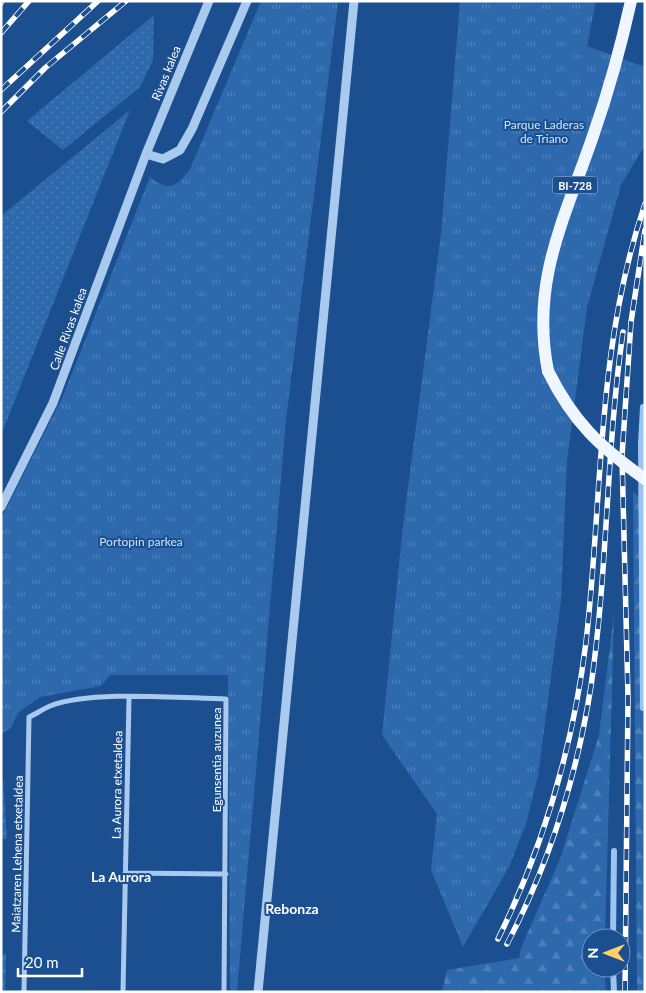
<svg xmlns="http://www.w3.org/2000/svg" width="646" height="993" viewBox="0 0 646 993" font-family="Lato,sans-serif">
<style>
.grass{fill:url(#grass-dots)}
.forest{fill:url(#forest-firs)}
.park{fill:url(#park-tufts)}
.garden{fill:url(#garden-furrows)}
.lines{fill:none;stroke-linecap:round;stroke-linejoin:round}
.stream{stroke:#9cc4f0;stroke-width:6}
.minor{stroke:#a9c9ee;stroke-width:5}
.tertiary{stroke:#a9c9ee;stroke-width:9}
.primary{stroke:#f0f6ff;stroke-width:12}
.rail-casing{stroke:#fff;stroke-width:5.5}
.rail{stroke:#1b4f8f;stroke-width:4;stroke-dasharray:11;stroke-linecap:butt}
.primary-bridge{stroke:#f0f6ff;stroke-width:12}
.labels{text-anchor:middle;dominant-baseline:central;stroke-width:4;stroke-linejoin:round;paint-order:stroke}
.shield{fill:#1b4f8f;stroke:#bbcadd;stroke-width:1}
.shield-label{font-size:11px;font-weight:bold;fill:#fff}
.street-label{font-size:12px;fill:#fff;stroke:#1b4f8f}
.park-label{font-size:12px;fill:#cfe3fa;stroke:#1b4f8f}
.neighbourhood-label{font-size:14px;font-weight:bold;fill:#fff;stroke:#1b4f8f}
</style>
<defs>
<pattern id="grass-dots" width="8" height="8" patternUnits="userSpaceOnUse" patternTransform="scale(1.25)"><rect width="8" height="8" fill="#2e69ad"/><path d="M2 2h.1M6 6h.1" fill="none" stroke="#4d80b9" stroke-width="1.8" stroke-linecap="round"/></pattern>
<pattern id="forest-firs" width="22" height="20" patternUnits="userSpaceOnUse" patternTransform="scale(1.25)"><rect width="22" height="20" fill="#2e69ad"/><path d="M5 1l3.5 6h-7zM16 11l3.5 6h-7z" fill="#4d80b9"/></pattern>
<pattern id="park-tufts" width="24" height="20" patternUnits="userSpaceOnUse" patternTransform="scale(1.25)"><rect width="24" height="20" fill="#2e69ad"/><path d="M3 7l-1-3M5 7V3M7 7l1-3M15 17l-1-3M17 17v-4M19 17l1-3" fill="none" stroke="#4d80b9"/></pattern>
<pattern id="garden-furrows" width="10" height="10" patternUnits="userSpaceOnUse" patternTransform="scale(1.25)"><rect width="10" height="10" fill="#2e69ad"/><path d="M-1 1l2-2M0 10L10 0M9 11l2-2" fill="none" stroke="#4d80b9"/></pattern>
</defs>
<rect width="100%" height="100%" fill="#1b4f8f"/>
<!-- grass -->
<path class="grass" d="M 154,15 L 153,60 L 140,87 L 63,150 L 27,121 Z
M 130,110 L 1,435 L 1,216 Z"/>
<!-- forest -->
<path class="forest" d="M 633,492 L 645,501 L 645,992 L 637,992 Z
M 614,614 L 605,938 L 591,938 L 591,968 L 604,968 L 606,992 L 442,992 L 447,970 L 519,958 L 521,948 L 560,859 L 599,735 Z"/>
<!-- park -->
<path class="park" d="M 261,1 L 338,1 L 286,420 L 237,992 L 230,992 L 228,675 L 110,675 L 101,686 L 40,697 L 18,713 L 11,728 L 1,734 L 1,519 L 63,396 L 150,177 C 169,193 177,186 190,169 Z
M 460,1 L 596,1 L 587,46 L 645,67 L 645,145 L 621,185 L 587,307 L 567,461 L 561,600 L 538,776 L 526,824 L 509,867 L 463,947 L 431,870 L 437,814 L 382,735 L 402,534 L 441,233 Z"/>
<!-- garden -->
<path class="garden" d="M 3,779 L 7,839 L 1,839 L 1,780 Z
M 1,954 L 6,954 L 5,992 L 1,992 Z"/>
<g class="lines">
<!-- stream -->
<path class="stream" d="M 643,407 L 641,444 L 643,708
M 613,938 L 614,851
M 613,968 L 614,992"/>
<!-- minor -->
<path class="minor" d="M 125,873 L 226,874
M 24,992 L 29,717 C 36,714 43,709 50,706 C 91,690 179,698 226,699 L 224,992
M 123,992 L 129,698"/>
<!-- tertiary -->
<path class="tertiary" d="M 146,154 L 163,159 L 180,150 L 192,129 L 247,1
M 1,507 L 53,403 L 146,154 L 209,1
M 258,992 L 354,1"/>
<!-- primary -->
<path class="primary" d="M 548,371 C 530,280 566,216 594,133 C 609,90 621,46 631,1"/>
<defs>
<path id="rail" d="M 1,3 L 2,1
M 1,33 L 29,1
M 1,90 L 98,1
M 1,112 L 45,68 L 126,1
M 498,939 C 544,845 573,747 586,642 C 603,494 596,348 645,204
M 507,944 C 549,864 577,775 591,686 C 608,569 606,449 623,332
M 625,992 L 628,697 L 622,456 L 631,322 L 645,230"/>
</defs>
<!-- rail casing -->
<use href="#rail" class="rail-casing"/>
<!-- rail -->
<use href="#rail" class="rail"/>
<!-- primary-bridge -->
<path class="primary-bridge" d="M 548,371 C 573,422 600,447 645,479"/>
</g>
<g class="labels">
<!-- shield labels -->
<rect class="shield" x="552.5" y="176.5" width="45" height="17" rx="4"/>
<g class="shield-label">
<text x="575" y="185">BI-728</text>
</g>
<!-- street labels -->
<g class="street-label">
<text transform="translate(166 73) rotate(-68)">Rivas kalea</text>
<text transform="translate(68 329) rotate(-70)">Calle Rivas kalea</text>
<text transform="translate(216 760) rotate(-90)">Egunsentia auzunea</text>
<text transform="translate(117 785) rotate(-89)">La Aurora etxetaldea</text>
<text transform="translate(17 854) rotate(-89)">Maiatzaren Lehena etxetaldea</text>
</g>
<!-- park labels -->
<g class="park-label">
<text x="544" y="124">Parque Laderas<tspan x="544" dy="14">de Triano</tspan></text>
<text x="141" y="541">Portopin parkea</text>
</g>
<!-- neighbourhood labels -->
<g class="neighbourhood-label">
<text x="121" y="876">La Aurora</text>
<text x="292" y="908">Rebonza</text>
</g>
</g>
<!-- border -->
<rect width="646" height="993" fill="none" stroke="#ffffff" stroke-width="5"/>
<!-- north arrow -->
<g transform="translate(606 953) rotate(270)"><circle r="24" fill="#1b4f8f" stroke="#7695bc"/>
<path d="M0-4L9 19L0 12L-9 19Z" fill="#ffd166"/>
<text y="-8" font-size="14" font-weight="bold" text-anchor="middle" fill="#ffffff">N</text>
</g>
<!-- scale -->
<path d="M18 968v8h64v-8" fill="none" stroke="#ffffff" stroke-width="2.5"/>
<text x="25" y="968" font-size="15" fill="#ffffff" stroke="#1b4f8f" stroke-width="4" paint-order="stroke">20 m</text>
</svg>
